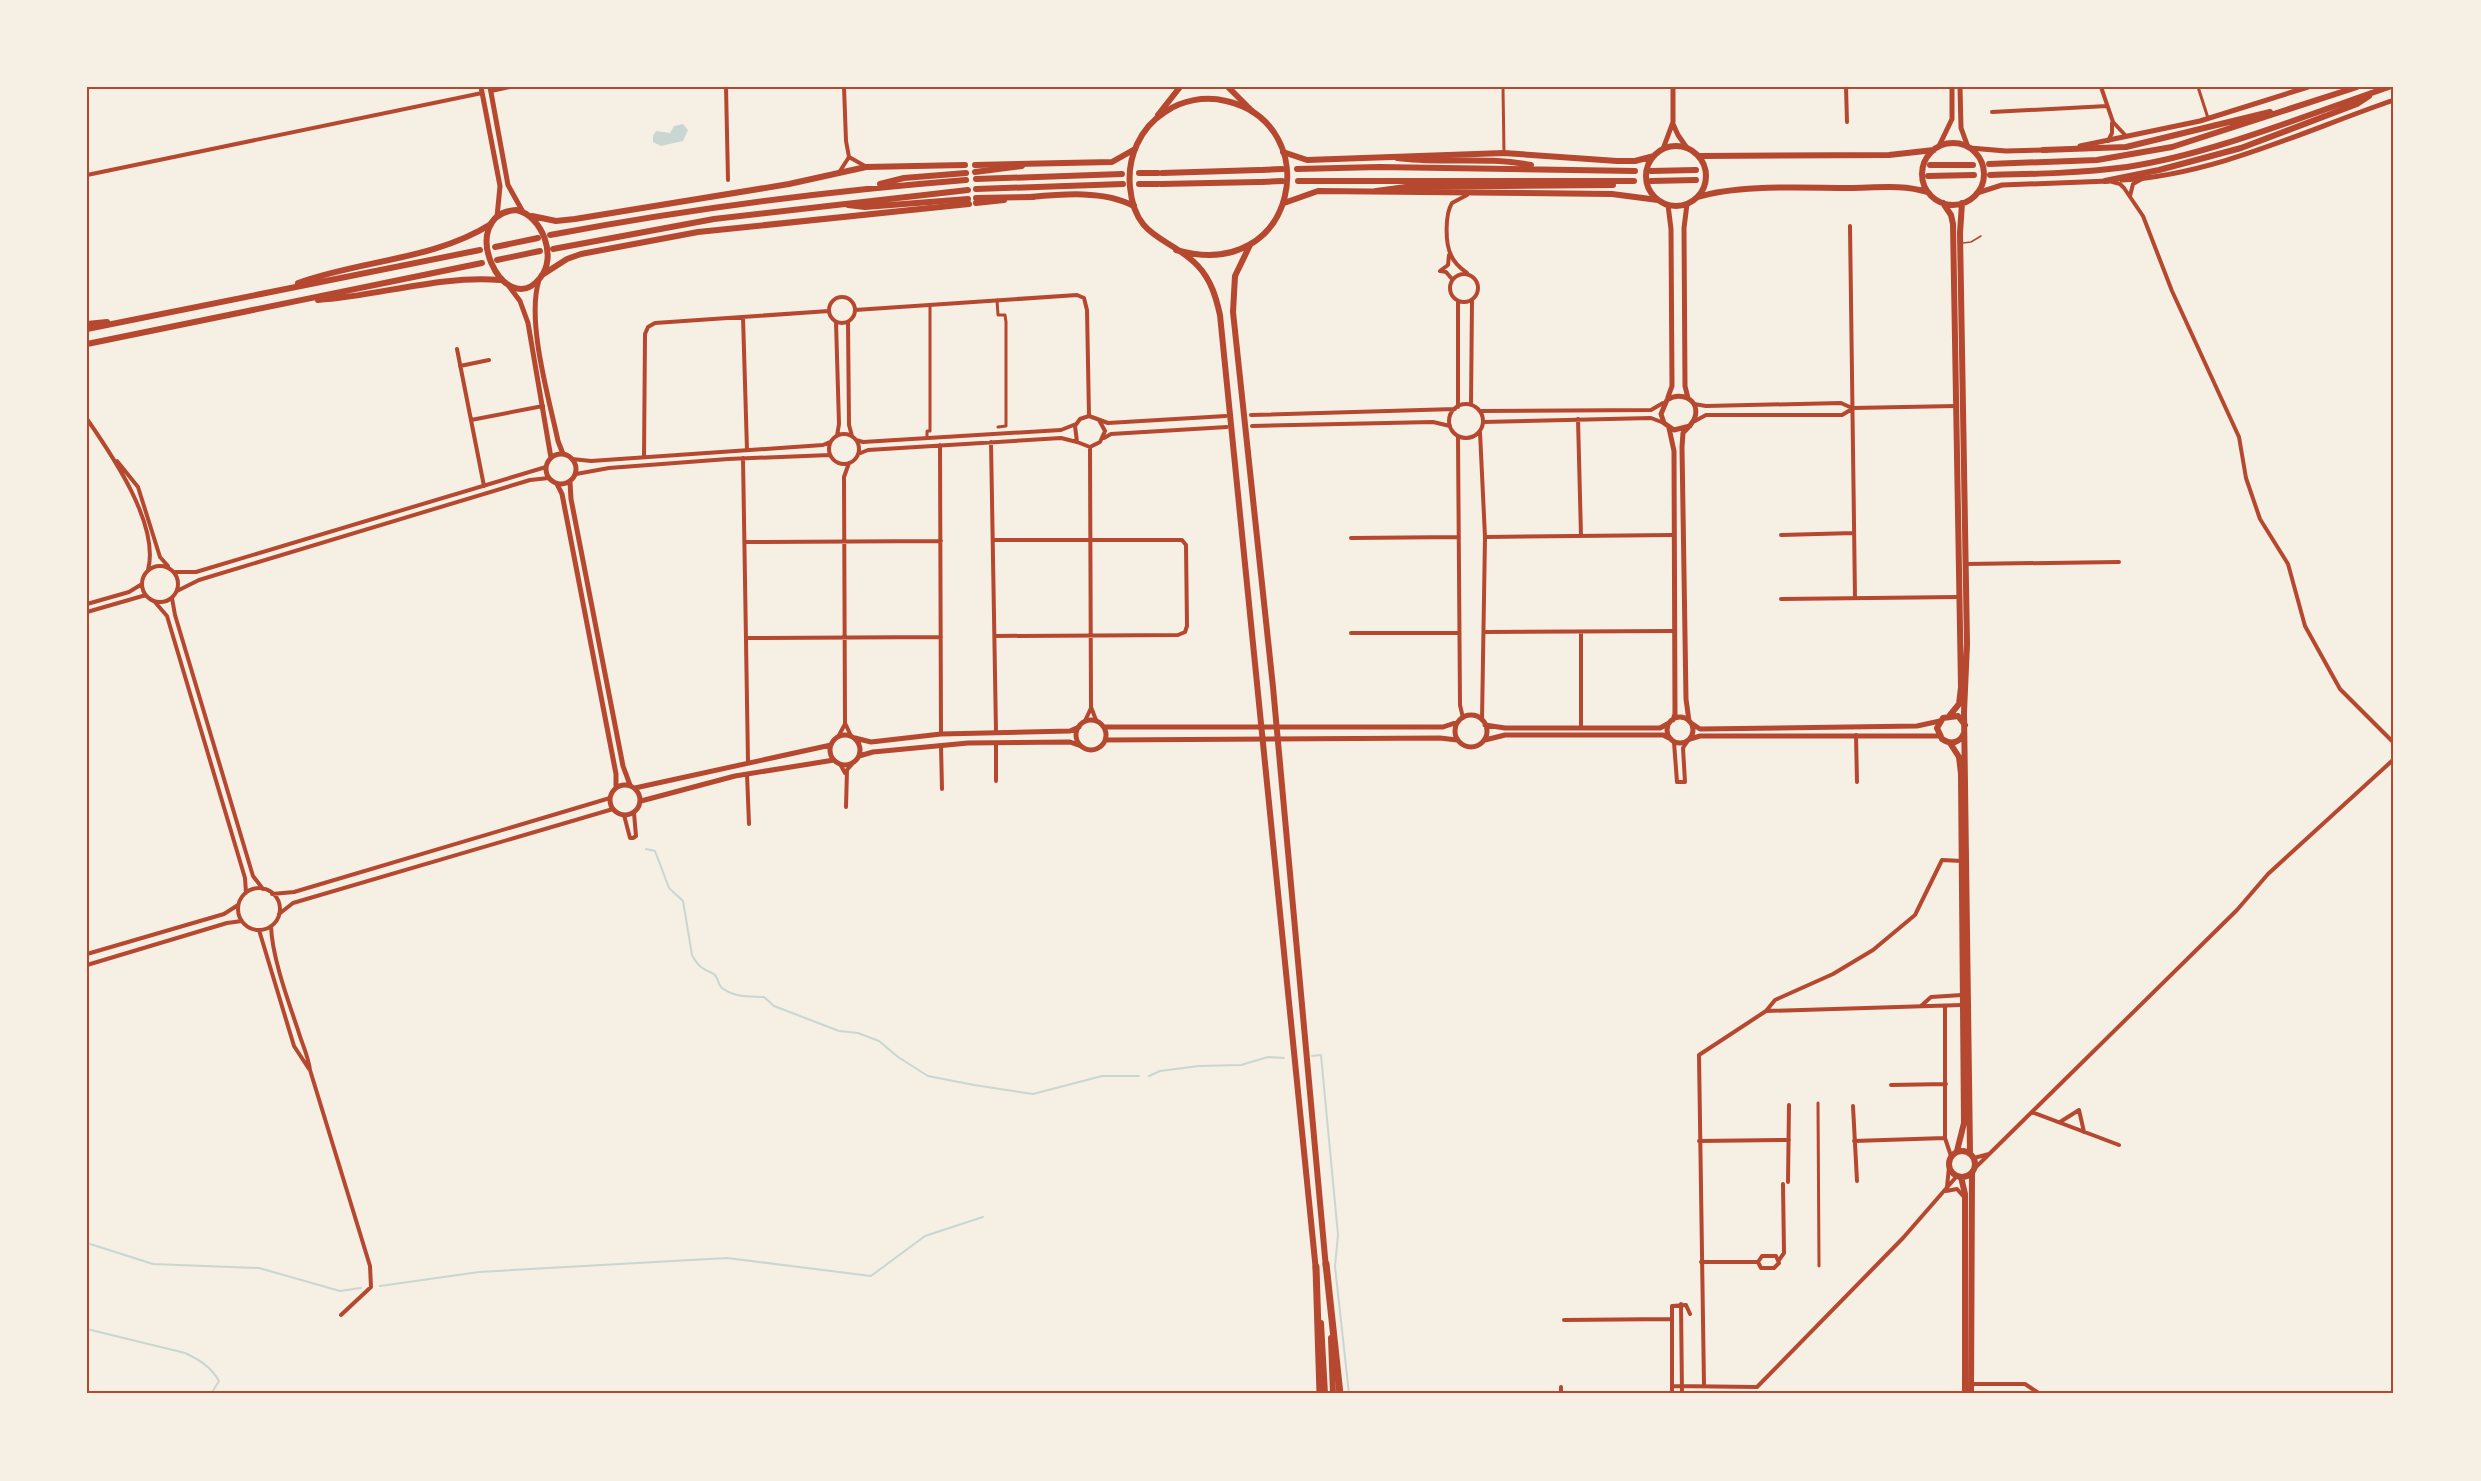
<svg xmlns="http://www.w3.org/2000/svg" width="2481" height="1481" viewBox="0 0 2481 1481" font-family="'Varela Round',sans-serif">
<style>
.water{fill:#c9d6d2}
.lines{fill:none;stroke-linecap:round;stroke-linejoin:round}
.stream{stroke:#c9d6d2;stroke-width:2}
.service{stroke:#b5482f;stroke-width:1.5}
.pedestrian{stroke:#b5482f;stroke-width:3}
.minor{stroke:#b5482f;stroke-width:4}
.secondary{stroke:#b5482f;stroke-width:5}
.primary{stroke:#b5482f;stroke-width:6}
.trunk{stroke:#b5482f;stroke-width:6}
.motorway{stroke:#b5482f;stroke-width:7}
.neatline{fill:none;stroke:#b5482f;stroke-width:2}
</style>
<rect width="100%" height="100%" fill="#f6efe4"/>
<!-- water -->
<path class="water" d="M 683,124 L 688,130 L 683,141 L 661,146 L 653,142 L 653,136 L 656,131 L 670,133 L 674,126 Z"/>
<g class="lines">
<!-- stream -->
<path class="stream" d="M 646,849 L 655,851 L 669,888 L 683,901 L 692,955 C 698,966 701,968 712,973 C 719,976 717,984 722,988 C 735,998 750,996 764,997 L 774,1006 L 839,1031 L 858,1033 L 879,1041 L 898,1057 L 928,1076 L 974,1085 L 1033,1094 L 1102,1076 L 1139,1076
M 1312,1056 L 1321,1055 L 1338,1235 L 1335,1266 L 1349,1394
M 1149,1076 L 1160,1071 L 1199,1066 L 1241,1065 L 1268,1057 L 1284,1058
M 87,1243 L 153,1264 L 259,1268 L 340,1291 L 361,1288
M 380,1286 L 479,1272 L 727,1258 L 871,1276 L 925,1236 L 983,1217
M 87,1329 L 185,1353 C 200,1360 211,1367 219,1381 L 211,1394"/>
<!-- service -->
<path class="service" d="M 1963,243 L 1971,242 L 1981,236"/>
<!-- pedestrian -->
<path class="pedestrian" d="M 1503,87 L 1504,153
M 2198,87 L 2208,118
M 997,300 L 998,315 L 1005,315 L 1006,322 L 1006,426 L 998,427
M 927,438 L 927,431 L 930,431 L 930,305
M 1818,1103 L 1819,1266"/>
<!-- minor -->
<path class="minor" d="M 726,87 L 728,180
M 844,87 L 846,141 L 849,157 L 865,166
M 889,87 L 927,87
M 1846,87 L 1847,122
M 2101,87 L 2113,122 L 2126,136
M 491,91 L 510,87
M 1992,112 L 2107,106
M 2108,141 L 2112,133 L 2112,123
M 840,171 L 849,157
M 87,175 L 482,93
M 2109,181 L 2120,184 L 2124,188 L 2143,216 L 2172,291 L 2239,437 L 2246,478 L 2260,519 L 2288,564 L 2305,626 L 2340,689 L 2394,743
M 2130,196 L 2133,184 L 2142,179
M 1850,226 L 1855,598
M 1440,271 L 1448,265 L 1449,255
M 1441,271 L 1446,272 L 1452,279
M 1467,273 C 1460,268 1454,263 1451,255 C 1445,243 1445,214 1452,203 L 1467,195
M1450 288a14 14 0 1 1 28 0a14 14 0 1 1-28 0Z
M829 310a13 13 0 1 1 26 0a13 13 0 1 1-26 0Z
M 855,310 L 1077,295 L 1084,298 L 1087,310 L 1089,416
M 743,317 L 747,450
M 836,322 L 839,424 L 837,436
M 848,322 L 849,425 L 852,436
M 457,349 L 484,486
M 460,366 L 489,360
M1449 421a17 17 0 1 1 34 0a17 17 0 1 1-34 0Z
M 1694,404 L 1706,406 L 1841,403 L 1852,408 L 1956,406
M 1471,405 L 1472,300
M 1458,407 L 1458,301
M 1480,411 L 1651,410 L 1663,403
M 1251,415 L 1455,409
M 87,419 C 112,455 160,525 148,570
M 1578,419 L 1581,536
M 471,420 L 543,406
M 1099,420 L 1105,431 L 1100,442 L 1090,447 L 1077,442 L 1075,426 L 1080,419 L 1089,416 L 1108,423 L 1226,416
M 1695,421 L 1706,415 L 1842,415 L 1852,409
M 1483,422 L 1651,418 L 1664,423
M 1252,426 L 1433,422 L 1450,426
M 1480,432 L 1485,537 L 1482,720
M829 449a15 15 0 1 1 30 0a15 15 0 1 1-30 0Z
M 1458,437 L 1460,705 L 1463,718
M 1104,438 L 1111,434 L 1227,427
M 856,440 L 863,442 L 1061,430 L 1076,424
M 991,442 L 996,732
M 940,445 L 941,734
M 1090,447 L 1091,707 L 1096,720
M 858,454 L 868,450 L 1061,438 L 1077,442
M 644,457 L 645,334 L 648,327 L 655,323 L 829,311
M 743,458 L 748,762
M 572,459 L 591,461 L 823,445 L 830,442
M 117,461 L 138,487 L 160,557 L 168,566
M 849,463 L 844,477 L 845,723 L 851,736
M 576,474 L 609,468 L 728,459 L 830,455
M 1781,535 L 1854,533
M 1485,537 L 1673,535
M 1351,538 L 1459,537
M 993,540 L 1182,540 L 1186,545 L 1187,626 L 1185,632 L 1178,635 L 995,636
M 745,542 L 941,541
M 1965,564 L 2119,562
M142 584a18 18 0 1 1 36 0a18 18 0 1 1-36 0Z
M 175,572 L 196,572 L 546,467
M 177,591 L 199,580 L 530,480 L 549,478
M 172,598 L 175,615 L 253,876 L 263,889
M 1781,599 L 1959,597
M 154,601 L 167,616 L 245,878 L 246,893
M 87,604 L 129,592 L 142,584
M 87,612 L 146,595
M 1485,632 L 1674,631
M 1581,632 L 1581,728
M 1351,633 L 1459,633
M 746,638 L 941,637
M 1085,721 L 1091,708
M 1856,735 L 1857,782
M 838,737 L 845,724
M 1674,742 L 1677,782 L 1685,782 L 1683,748 L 1687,742
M 996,743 L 996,781
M 941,746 L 942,789
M 840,764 L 845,773
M 747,774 L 749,824
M 846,807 L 847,770 L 852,764
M 624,815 L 630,838 L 633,838 L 636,836 L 634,813
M238 909a21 21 0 1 1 42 0a21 21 0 1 1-42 0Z
M 272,894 L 294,892 L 610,798
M 279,914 L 293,903 L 613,809
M 271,926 C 272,957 288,1000 298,1030 C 302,1044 308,1055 310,1070 L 370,1266 L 371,1287 L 341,1315
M 259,930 L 294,1046 L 309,1069
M 87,954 L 224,914 L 238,905
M 87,965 L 227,923 L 242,921
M 1921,1006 L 1931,997 L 1962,995
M 1766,1011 L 1775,1000 L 1833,974 L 1873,950 L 1915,915 L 1942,860 L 1962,861
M 1891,1085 L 1946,1084
M 1853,1106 L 1857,1181
M 2032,1112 L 2119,1145
M 2060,1122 L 2079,1110 L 2084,1132
M 1945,1138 L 1951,1156
M 1699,1141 L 1789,1140
M 1854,1141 L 1945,1138 L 1945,1006
M 1974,1158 L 1989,1154
M 1975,1168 L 2237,910 L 2268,874 L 2394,759
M 1788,1182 L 1789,1105
M 1947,1187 L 1949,1167
M 1946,1191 L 1957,1189 L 1964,1197
M 1779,1260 L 1784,1253 L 1783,1184
M 1701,1262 L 1758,1262 L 1762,1256 L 1776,1256 L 1779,1263 L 1774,1268 L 1761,1268 L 1758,1262
M 1681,1304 L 1682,1394
M 1564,1320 L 1671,1319
M 1971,1384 L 2025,1384 L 2040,1394
M 1672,1386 L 1757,1387 L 1903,1238 L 1957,1176
M 1704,1386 L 1699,1055 L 1766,1011 L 1962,1005
M 1561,1387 L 1561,1394
M 1672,1394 L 1672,1306 L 1686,1305 L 1690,1314"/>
<!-- secondary -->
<path class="secondary" d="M 481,87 L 500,186 L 497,217
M 490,87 L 508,185 L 523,212
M 1960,87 L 1961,128 L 1968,147
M 1673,124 L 1678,135 L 1687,148
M 1939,146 L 1952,119 L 1952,87
M 2080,146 L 2200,121 L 2308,87
M 1970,148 L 2006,151 L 2047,150
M 1663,149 L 1673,122 L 1673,87
M 2122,180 C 2215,175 2306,130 2394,100
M 1977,193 L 2002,185 L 2109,181
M 1687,204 L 1684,228 L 1685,386 L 1688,398
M 539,280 C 526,321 549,398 558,441 L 563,454
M 508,285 L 520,301 L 528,323 L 551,458
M 1668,397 L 1672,386 L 1671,229 L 1668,205
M 1669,428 L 1674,451 L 1675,714 L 1673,720
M546 469a15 15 0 1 1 30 0a15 15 0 1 1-30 0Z
M 570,482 L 571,499 L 623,766 L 630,785
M 557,484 L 562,494 L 616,774 L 616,787
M1455 731a16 16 0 1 1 32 0a16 16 0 1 1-32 0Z
M1667 730a13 13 0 1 1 26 0a13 13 0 1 1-26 0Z
M1076 735a15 15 0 1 1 30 0a15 15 0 1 1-30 0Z
M 1689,721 L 1686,699 L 1682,447 L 1683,433 C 1687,428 1693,424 1695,417 C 1700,399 1680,391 1667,400 L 1661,414 L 1664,423 L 1674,430 L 1690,426
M 1691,723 L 1700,729 L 1917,726 L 1940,721
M 1485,725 L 1505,728 L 1660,728 L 1669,723
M 1104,727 L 1443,727 L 1458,722
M830 750a15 15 0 1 1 30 0a15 15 0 1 1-30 0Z
M 855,738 L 871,742 L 941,734 L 1070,731 L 1079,727
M 1690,739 L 1700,736 L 1939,736
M 1105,740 L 1440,738 L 1457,740
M 1485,740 L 1505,735 L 1663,735 L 1671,739
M 859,756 L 873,752 L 968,743 L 1070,742 L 1081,746
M610 800a15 15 0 1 1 30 0a15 15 0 1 1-30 0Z
M 635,788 L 831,745
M 641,801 L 735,776 L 834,760"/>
<!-- primary -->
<path class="primary" d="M 1228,87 L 1253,112
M 1158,115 L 1180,87
M1922 174a31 31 0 1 1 62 0a31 31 0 1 1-62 0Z
M1646 176a30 30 0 1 1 60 0a30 30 0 1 1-60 0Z
M 1283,152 L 1307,160 L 1504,153 L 1617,161 L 1635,161 L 1654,156
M 1699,156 L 1889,155 L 1934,150
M 975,165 L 1112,162 L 1135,149
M 1029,197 C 1062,194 1104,190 1134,206
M 1698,197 C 1739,184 1804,188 1849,188 C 1874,188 1903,184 1927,192
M 976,203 L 1004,200
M 1284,203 L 1318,191 L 1612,194 L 1658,200
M 1943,203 L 1951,215 L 1953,224 L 1961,687 L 1959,704 L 1950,715
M 1962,203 L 1960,233 L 1967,644 L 1964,712 L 1970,1152
M 516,210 C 542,215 558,257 540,278 C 504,323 454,215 516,210 Z
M 532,216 L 556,221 L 575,219 L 789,184 L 866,167 L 965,165
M 542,275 L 567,259 L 581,254 L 698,232 L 969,204
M 1964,733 C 1960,743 1951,745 1942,739 L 1937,728 L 1943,718 L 1958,716 L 1965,725
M 1950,743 L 1959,757 L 1961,774 L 1964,1123 L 1957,1151
M1949 1164a13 13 0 1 1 26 0a13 13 0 1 1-26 0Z
M 1961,1177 L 1965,1194 L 1965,1394
M 1971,1394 L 1972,1173"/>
<!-- trunk -->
<path class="trunk" d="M 2043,150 L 2126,147 L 2270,112
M 1397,158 C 1441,164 1486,156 1531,165
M 1989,164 L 2097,160 L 2172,147 L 2357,87
M 1930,165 L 1973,165
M 1297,169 L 1379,167 L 1635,171
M 1262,170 L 1282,169
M 1651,171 L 1696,170
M 975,172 L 1022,166
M 1139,173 L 1158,173
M 1162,173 L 1259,170
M 1990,175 C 2036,174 2082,173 2127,167 C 2213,154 2306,115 2389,87
M 1928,176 L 1974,175
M 976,179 L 1122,174
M 1298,181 L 1634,181
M 1651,181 L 1696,180
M 2105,181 L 2159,170 L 2241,148 L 2357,104 L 2369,96
M 1262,182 L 1282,181
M 880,184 L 904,178 L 966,173
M 1139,184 L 1158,184
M 1161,184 L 1259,182
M 976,189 L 1123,184
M 1376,191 L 1406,187 L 1613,185
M 976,198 L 1033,197
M 848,205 L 865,207 L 968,199
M 550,235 C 688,209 826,191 966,180
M 1250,245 L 1235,276 L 1233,312 L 1273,687 L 1326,1268
M 495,247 L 538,238
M 553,249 L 714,219 L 968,190
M 1176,250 C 1298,285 1327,124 1226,101 C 1205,96 1182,100 1165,112 C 1140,128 1127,157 1130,187 C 1135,241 1170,236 1198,266 C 1211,280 1216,297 1220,315 L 1316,1271
M 497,260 L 540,251
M 298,283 C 361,260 434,260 491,224
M 318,300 C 379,296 439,275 500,280
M 87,324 L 107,322
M 87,329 L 480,250
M 87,344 L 482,263
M 1321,1323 L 1325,1394
M 1331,1338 L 1333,1394"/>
<!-- motorway -->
<path class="motorway" d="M 1326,1264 L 1340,1394
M 1316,1267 L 1320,1394"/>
</g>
<!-- border -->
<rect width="2481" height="1481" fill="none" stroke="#f6efe4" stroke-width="177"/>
<rect x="88" y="88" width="2304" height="1304" class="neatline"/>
</svg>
